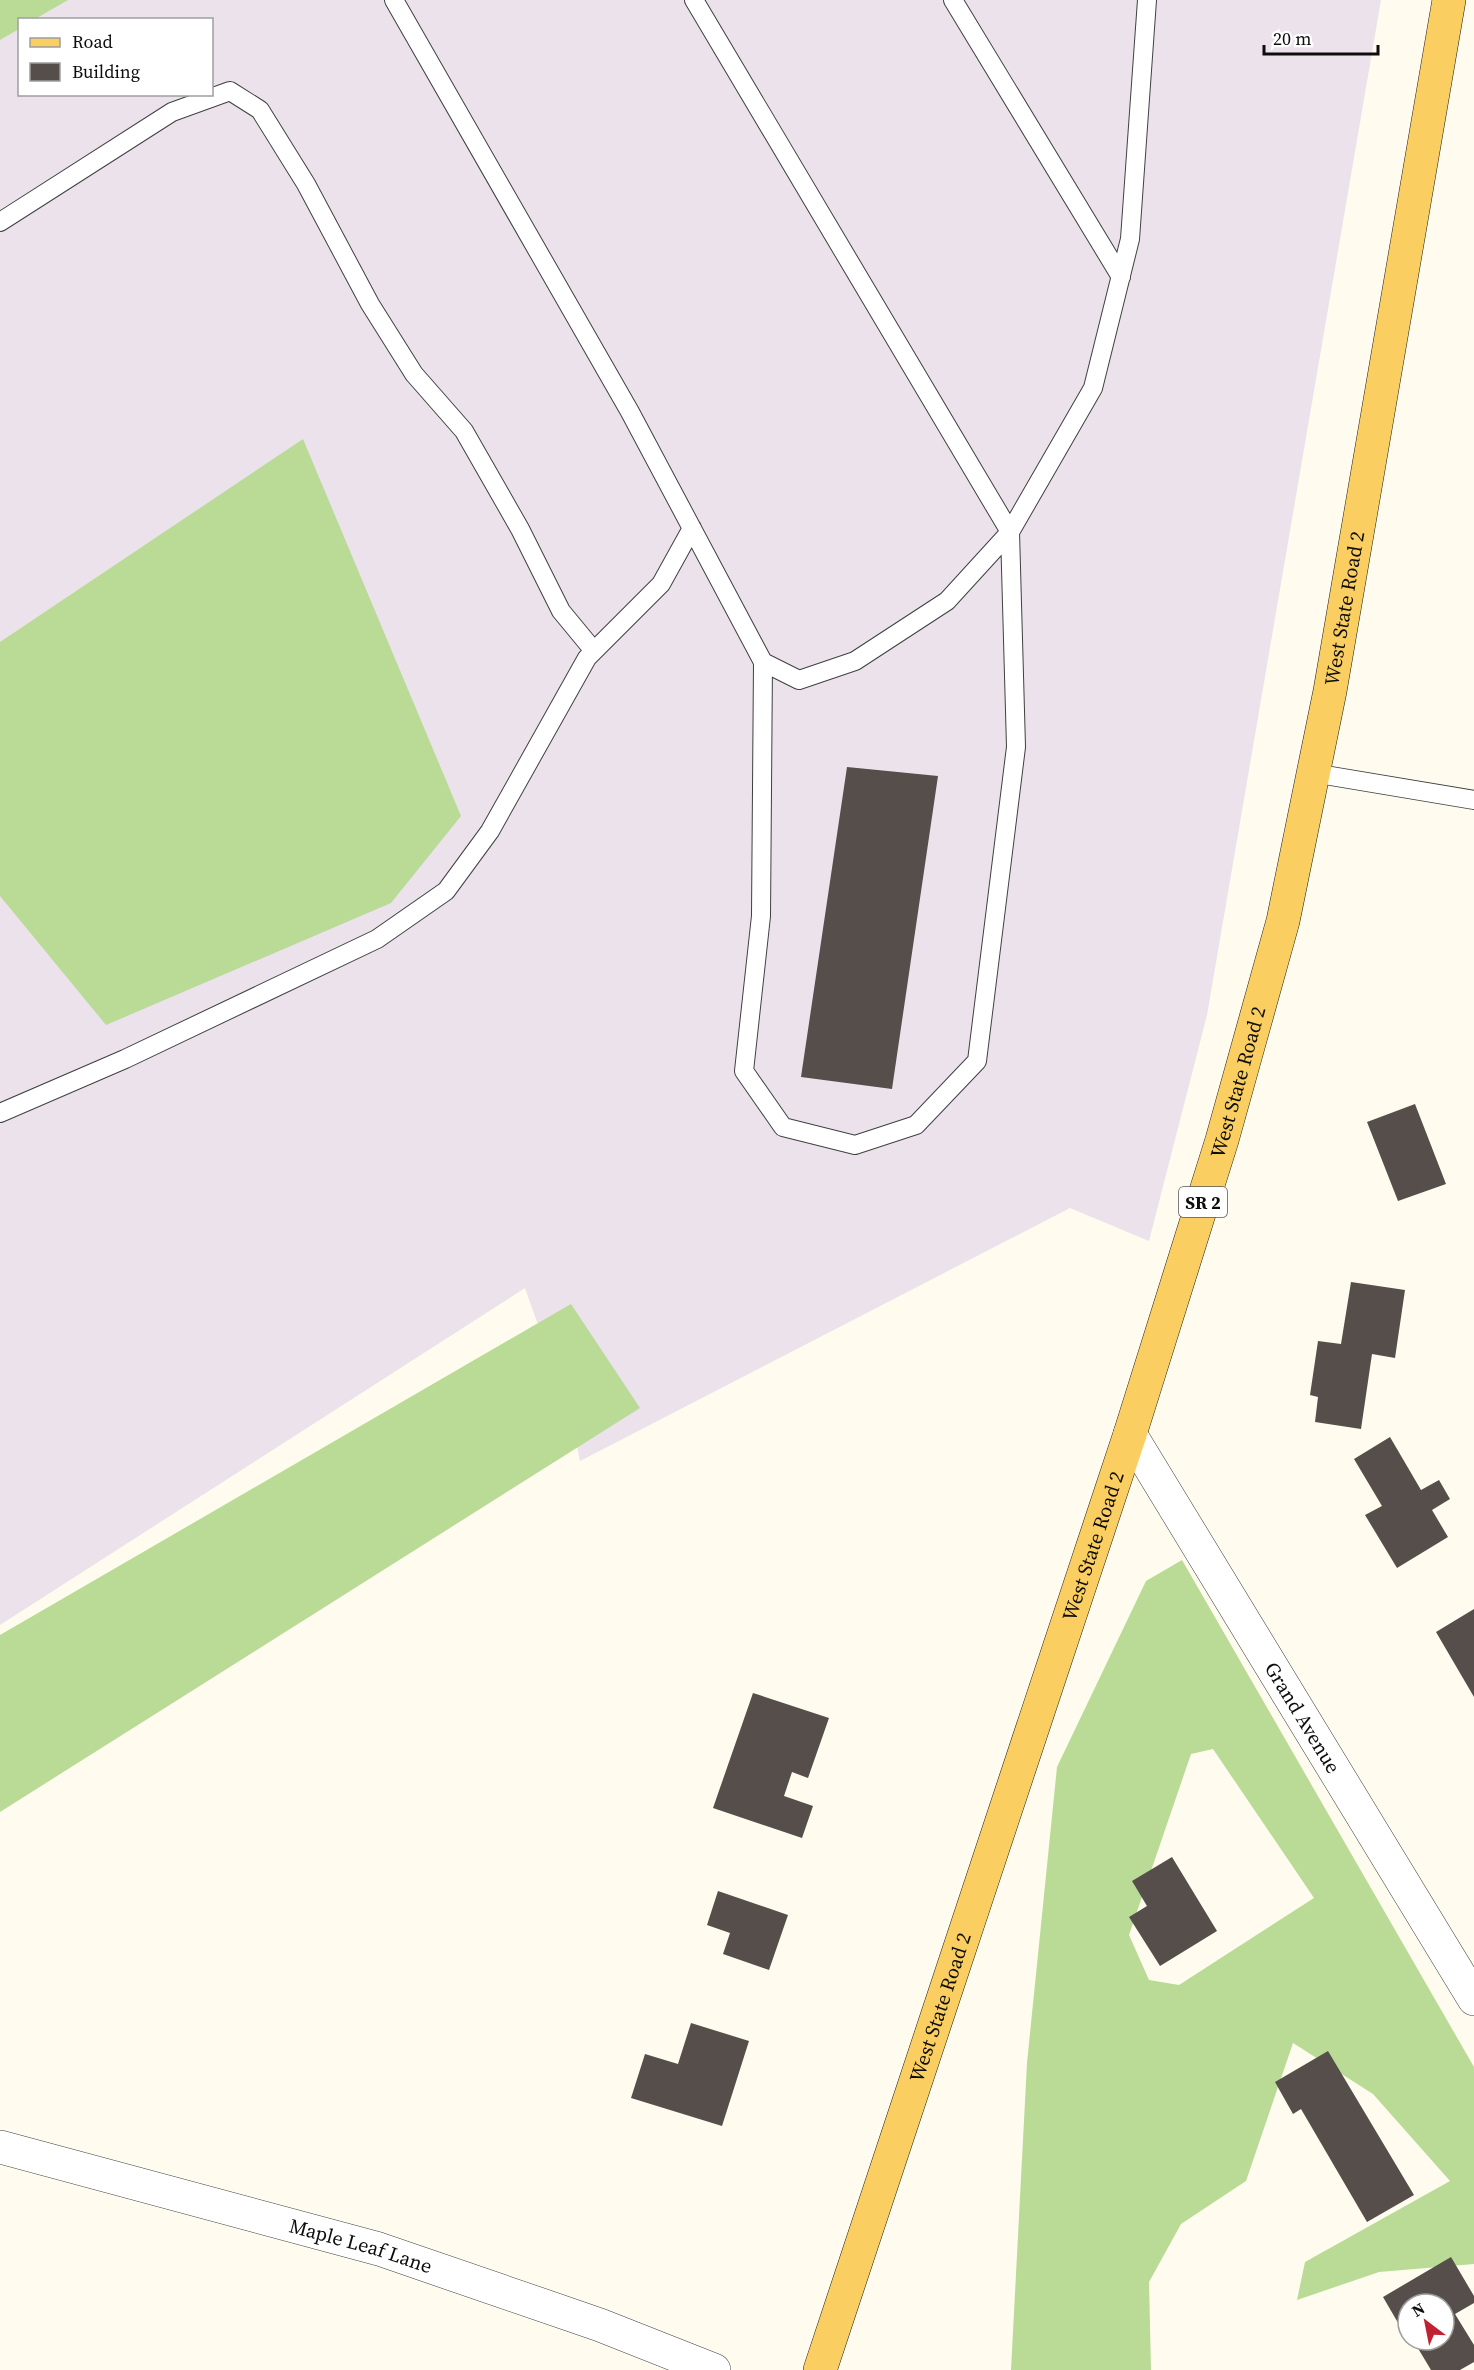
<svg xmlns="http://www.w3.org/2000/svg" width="1474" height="2370" viewBox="0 0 1474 2370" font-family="'Source Serif 4',serif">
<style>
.industrial{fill:#ebe2ec;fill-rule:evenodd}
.forest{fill:#b9db96;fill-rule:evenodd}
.building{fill:#564e4a}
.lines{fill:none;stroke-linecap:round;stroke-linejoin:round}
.service-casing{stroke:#404040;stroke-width:20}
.minor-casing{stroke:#404040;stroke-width:34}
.primary-casing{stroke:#1e1e1e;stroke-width:34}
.service{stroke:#fff;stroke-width:18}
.minor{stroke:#fff;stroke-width:33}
.primary{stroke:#fbce62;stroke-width:33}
.labels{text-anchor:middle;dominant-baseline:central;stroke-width:6;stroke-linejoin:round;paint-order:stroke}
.shield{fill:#fff;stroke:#565656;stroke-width:1.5}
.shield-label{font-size:18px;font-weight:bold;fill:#0d0d0d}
.street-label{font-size:20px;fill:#0d0d0d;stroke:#fff}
</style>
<rect width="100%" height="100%" fill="#fffbee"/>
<!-- industrial -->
<path class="industrial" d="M 10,0 L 1381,0 L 1207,1015 L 1149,1241 L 1070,1208 L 580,1461 L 572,1421 L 525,1288 L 0,1625 L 0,6 ZM 20,20 L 212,20 L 212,94 L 20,94 Z"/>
<!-- forest -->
<path class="forest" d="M 0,0 L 68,0 L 35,19 L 20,20 L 19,29 L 0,40 Z
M 303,439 L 461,816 L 391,903 L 106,1025 L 0,896 L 0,642 Z
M 571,1304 L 640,1408 L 0,1812 L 0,1635 Z
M 1182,1560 L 1474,2067 L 1474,2264 L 1379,2272 L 1297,2300 L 1305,2262 L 1450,2181 L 1373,2094 L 1293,2043 L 1246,2181 L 1181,2224 L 1149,2282 L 1151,2370 L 1011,2370 L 1027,2063 L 1057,1767 L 1146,1581 ZM 1213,1749 L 1314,1898 L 1179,1985 L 1149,1980 L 1129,1935 L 1191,1754 Z"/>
<!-- building -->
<path class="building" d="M 847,767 L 938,776 L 892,1089 L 801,1077 Z
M 1415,1104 L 1446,1184 L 1398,1201 L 1367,1122 Z
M 1351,1282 L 1405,1290 L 1395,1358 L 1372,1354 L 1361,1429 L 1315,1422 L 1318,1397 L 1310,1395 L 1318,1341 L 1341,1344 Z
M 1390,1437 L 1421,1490 L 1439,1480 L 1450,1499 L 1432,1510 L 1448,1537 L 1397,1568 L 1365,1515 L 1382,1506 L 1354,1459 Z
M 1474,1609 L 1474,1697 L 1436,1632 Z
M 753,1693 L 829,1718 L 808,1778 L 792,1772 L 784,1796 L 813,1806 L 802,1838 L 713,1808 Z
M 1172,1857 L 1217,1931 L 1160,1966 L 1129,1917 L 1147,1906 L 1132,1881 Z
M 718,1891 L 788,1915 L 769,1970 L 723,1954 L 730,1933 L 707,1925 Z
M 691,2023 L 749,2041 L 722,2126 L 631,2098 L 645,2054 L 678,2064 Z
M 1328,2051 L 1414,2195 L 1367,2222 L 1301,2109 L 1293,2114 L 1275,2082 Z
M 1451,2257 L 1474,2296 L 1474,2303 L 1455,2314 L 1474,2345 L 1474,2362 L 1460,2370 L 1431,2370 L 1413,2340 L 1444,2340 L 1444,2304 L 1408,2304 L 1408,2340 L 1383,2297 Z"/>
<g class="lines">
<defs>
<path id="service" d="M 394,0 L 630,412 L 763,662 L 799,680 L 855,661 L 947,601 L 1010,532 L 1093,388 L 1130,239 L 1147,0
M 694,0 L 1010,532 L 1016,747 L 977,1061 L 916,1125 L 855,1145 L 783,1127 L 744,1071 L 761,916 L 763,662
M 953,0 L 1121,277
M 0,222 L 172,112 L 230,91 L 260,110 L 306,184 L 370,304 L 414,374 L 464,431 L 520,529 L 561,611 L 594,651
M 1313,773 L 1474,800
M 0,1113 L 125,1059 L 377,939 L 446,891 L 490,831 L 587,658 L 661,584 L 692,528"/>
<g id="minor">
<path id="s1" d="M 1130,1434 L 1474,1999"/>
<path id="s2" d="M 0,2147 L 379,2249 L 600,2325 L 714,2370"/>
</g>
<g id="primary">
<path id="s3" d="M 820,2370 L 1130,1434 L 1222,1140 L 1283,921 L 1330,691 L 1449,0"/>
</g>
</defs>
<!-- service casing -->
<use href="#service" class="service-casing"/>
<!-- minor casing -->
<use href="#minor" class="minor-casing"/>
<!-- primary casing -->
<use href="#primary" class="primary-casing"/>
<!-- service -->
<use href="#service" class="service"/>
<!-- minor -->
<use href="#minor" class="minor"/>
<!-- primary -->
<use href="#primary" class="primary"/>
</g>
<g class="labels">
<!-- shield labels -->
<rect class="shield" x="1179" y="1187" width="48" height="30" rx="4.5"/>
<g class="shield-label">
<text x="1203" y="1202">SR 2</text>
</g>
<!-- street labels -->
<g class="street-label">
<text stroke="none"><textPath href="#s3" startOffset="1840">West State Road 2</textPath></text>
<text stroke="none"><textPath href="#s3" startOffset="1354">West State Road 2</textPath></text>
<text stroke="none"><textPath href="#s3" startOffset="868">West State Road 2</textPath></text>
<text stroke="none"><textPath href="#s1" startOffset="332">Grand Avenue</textPath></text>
<text stroke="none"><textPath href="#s3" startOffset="382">West State Road 2</textPath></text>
<text stroke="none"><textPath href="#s2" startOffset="374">Maple Leaf Lane</textPath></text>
</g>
</g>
<!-- legend -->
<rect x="18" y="18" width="195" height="78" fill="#ffffff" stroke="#9e9e9e" stroke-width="1.5"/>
<rect x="30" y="38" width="30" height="9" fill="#fbce62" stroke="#9e9e9e" stroke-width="1.5"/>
<text x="72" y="48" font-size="18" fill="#0d0d0d">Road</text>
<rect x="30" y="63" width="30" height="18" fill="#564e4a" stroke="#9e9e9e" stroke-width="1.5"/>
<text x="72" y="78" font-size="18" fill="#0d0d0d">Building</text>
<!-- north arrow -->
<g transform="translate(1426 2322) rotate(328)"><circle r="28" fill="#ffffff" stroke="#9e9e9e" stroke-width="1.5"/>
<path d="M0-4.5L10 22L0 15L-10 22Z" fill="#c12232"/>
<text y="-9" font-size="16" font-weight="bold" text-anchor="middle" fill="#0d0d0d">N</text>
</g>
<!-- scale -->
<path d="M1264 45v9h114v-9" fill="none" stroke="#0d0d0d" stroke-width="3"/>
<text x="1273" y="45" font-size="18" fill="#0d0d0d" stroke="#ffffff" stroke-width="4.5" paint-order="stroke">20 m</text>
</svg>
